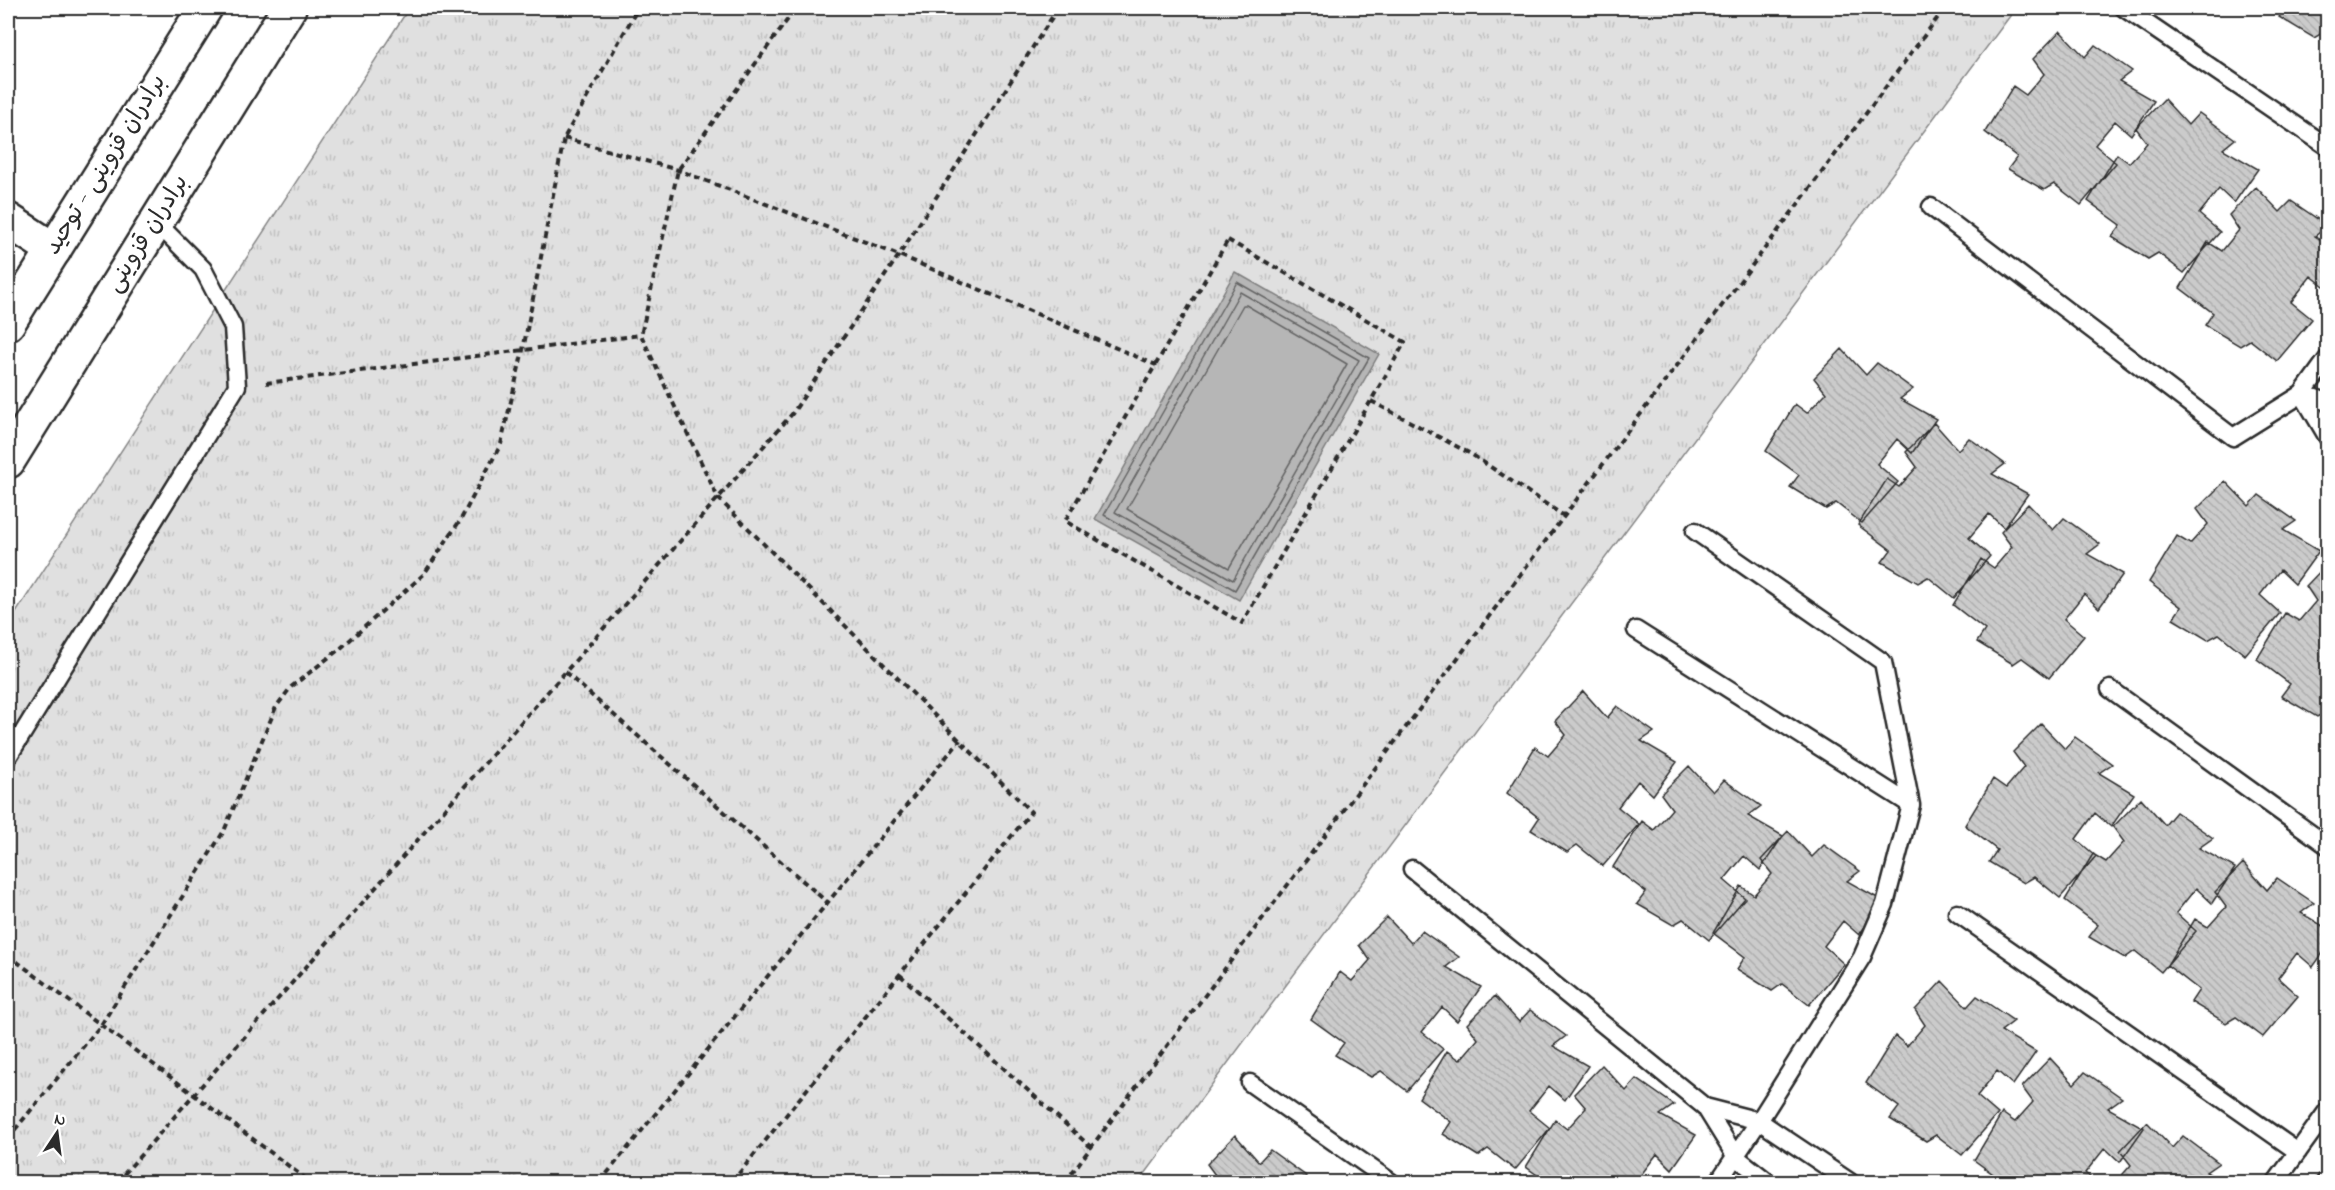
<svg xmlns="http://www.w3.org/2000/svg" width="2335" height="1190" viewBox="0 0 2335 1190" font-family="'Indie Flower','Playpen Sans Arabic',sans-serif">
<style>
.park{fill:url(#park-tufts);stroke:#868686;stroke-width:1.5}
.water{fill:#b6b6b6;stroke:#7e7e7e;stroke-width:1.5}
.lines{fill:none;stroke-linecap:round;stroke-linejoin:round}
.shore{stroke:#636363;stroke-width:1.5}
.building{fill:url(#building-back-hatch);stroke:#2b2b2b;stroke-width:1.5}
.service-casing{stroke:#2b2b2b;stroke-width:21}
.minor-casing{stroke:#2b2b2b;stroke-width:38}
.secondary-casing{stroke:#2b2b2b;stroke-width:38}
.path{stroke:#2b2b2b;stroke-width:4;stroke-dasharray:6 4.5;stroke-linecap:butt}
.service{stroke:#fff;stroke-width:16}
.minor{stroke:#fff;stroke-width:33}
.secondary{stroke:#fff;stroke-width:33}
.labels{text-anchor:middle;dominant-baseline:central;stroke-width:4.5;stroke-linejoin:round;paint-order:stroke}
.street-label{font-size:24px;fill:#2b2b2b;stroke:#fff}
</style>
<defs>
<pattern id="park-tufts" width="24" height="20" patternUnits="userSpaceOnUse" patternTransform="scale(1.5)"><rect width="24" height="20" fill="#e0e0e0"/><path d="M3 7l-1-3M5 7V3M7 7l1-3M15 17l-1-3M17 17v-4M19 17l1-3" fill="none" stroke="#c0c0c0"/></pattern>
<pattern id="building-back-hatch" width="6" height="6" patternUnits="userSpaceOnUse" patternTransform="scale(1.5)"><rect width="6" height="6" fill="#cbcbcb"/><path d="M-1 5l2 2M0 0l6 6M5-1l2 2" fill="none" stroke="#aeaeae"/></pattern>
</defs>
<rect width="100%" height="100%" fill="#fff"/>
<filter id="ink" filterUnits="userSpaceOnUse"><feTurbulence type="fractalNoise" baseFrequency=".0167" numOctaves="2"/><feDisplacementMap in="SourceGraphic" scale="12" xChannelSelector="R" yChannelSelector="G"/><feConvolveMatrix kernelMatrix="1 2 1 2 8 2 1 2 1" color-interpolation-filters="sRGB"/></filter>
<g filter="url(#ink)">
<!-- park -->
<path class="park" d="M 409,8 L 2016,8 L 1139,1182 L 8,1182 L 8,625 Z"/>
<!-- water -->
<path class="water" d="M 1235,272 L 1379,354 L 1239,600 L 1095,519 Z"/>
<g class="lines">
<!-- shore -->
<path class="shore" d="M 1237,282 L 1369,358 L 1235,590 L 1104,515 Z
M 1240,292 L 1359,360 L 1233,580 L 1115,512 Z
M 1243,305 L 1246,305 L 1347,364 L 1229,568 L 1127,509 Z"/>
</g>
<!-- building -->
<path class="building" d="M 2286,8 L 2328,8 L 2328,35 L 2324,32 L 2314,38 L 2279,17 Z
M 2060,31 L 2085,57 L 2095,45 L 2132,71 L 2119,81 L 2154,101 L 2131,135 L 2115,121 L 2095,145 L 2116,163 L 2081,205 L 2054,184 L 2044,190 L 2008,169 L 2017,157 L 1985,132 L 2013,86 L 2026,95 L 2044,74 L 2033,59 Z
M 2164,99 L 2188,125 L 2199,113 L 2235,139 L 2223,149 L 2258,169 L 2234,203 L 2219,189 L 2199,214 L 2220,232 L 2184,273 L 2158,253 L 2148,259 L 2112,237 L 2121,225 L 2088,201 L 2117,154 L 2129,163 L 2147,143 L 2136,128 Z
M 2256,187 L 2280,212 L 2291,201 L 2328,226 L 2315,236 L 2328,244 L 2328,289 L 2311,276 L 2291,302 L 2312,319 L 2277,361 L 2250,340 L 2240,346 L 2205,325 L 2213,313 L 2180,288 L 2208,242 L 2222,251 L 2239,230 L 2229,215 Z
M 1842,349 L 1866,375 L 1877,363 L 1913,389 L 1900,399 L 1936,419 L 1912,453 L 1897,439 L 1877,464 L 1898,482 L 1862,523 L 1836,503 L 1826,509 L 1790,487 L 1799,475 L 1766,451 L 1795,404 L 1807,413 L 1826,393 L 1814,378 Z
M 1934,423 L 1958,450 L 1969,438 L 2005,464 L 1992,474 L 2028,494 L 2004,528 L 1989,514 L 1969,538 L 1990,556 L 1954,598 L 1928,577 L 1918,583 L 1882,562 L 1891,550 L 1858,525 L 1887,479 L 1899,487 L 1917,467 L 1906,452 Z
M 2225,481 L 2249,506 L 2259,495 L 2296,521 L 2283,530 L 2319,551 L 2295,584 L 2280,570 L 2260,595 L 2280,613 L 2245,655 L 2219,634 L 2208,640 L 2173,619 L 2181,607 L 2149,582 L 2177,536 L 2190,544 L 2208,524 L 2197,509 Z
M 2028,504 L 2053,530 L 2064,518 L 2100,544 L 2087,554 L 2123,574 L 2099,608 L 2084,594 L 2064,619 L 2084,636 L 2049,678 L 2022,658 L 2013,664 L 1977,642 L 1985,630 L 1953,605 L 1981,559 L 1994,568 L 2012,547 L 2001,532 Z
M 2328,563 L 2328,711 L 2317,717 L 2281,696 L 2290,684 L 2257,659 L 2285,613 L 2299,621 L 2316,601 L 2306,586 Z
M 1583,691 L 1607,718 L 1617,706 L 1654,732 L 1641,741 L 1677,762 L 1653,795 L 1638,781 L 1618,807 L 1639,824 L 1603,866 L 1577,845 L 1567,852 L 1531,830 L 1539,818 L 1507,793 L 1535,747 L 1548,756 L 1566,735 L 1555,721 Z
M 2041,724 L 2065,749 L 2075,737 L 2112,764 L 2099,773 L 2134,794 L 2111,827 L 2095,813 L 2076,839 L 2096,856 L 2060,898 L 2034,877 L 2024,883 L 1989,862 L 1997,850 L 1965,825 L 1993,779 L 2006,788 L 2024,767 L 2013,752 Z
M 1689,766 L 1713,792 L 1724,780 L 1761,806 L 1748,816 L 1783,836 L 1760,870 L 1744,856 L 1724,880 L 1745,898 L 1709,940 L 1683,919 L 1673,925 L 1637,904 L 1646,892 L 1613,867 L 1642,821 L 1654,830 L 1672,809 L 1661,794 Z
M 2141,798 L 2165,825 L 2176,812 L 2213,838 L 2199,848 L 2235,868 L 2212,903 L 2196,888 L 2176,913 L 2196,931 L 2161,972 L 2135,951 L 2125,958 L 2089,937 L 2098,925 L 2065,900 L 2093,854 L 2106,862 L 2124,842 L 2113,827 Z
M 1788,831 L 1812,857 L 1824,845 L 1860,871 L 1847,881 L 1883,901 L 1859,935 L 1843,921 L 1824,946 L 1844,964 L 1809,1005 L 1782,984 L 1772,991 L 1737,969 L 1745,957 L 1713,933 L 1741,886 L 1754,895 L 1772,874 L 1761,860 Z
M 2243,863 L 2267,890 L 2277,878 L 2314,903 L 2301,913 L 2328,929 L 2328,946 L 2313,967 L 2297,953 L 2278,978 L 2298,996 L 2263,1037 L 2236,1017 L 2226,1023 L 2191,1002 L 2199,990 L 2167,965 L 2195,919 L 2208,927 L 2226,907 L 2215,892 Z
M 1387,917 L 1411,943 L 1422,931 L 1459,957 L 1446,967 L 1481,987 L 1457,1021 L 1442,1007 L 1422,1032 L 1443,1049 L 1407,1091 L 1381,1071 L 1371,1077 L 1335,1055 L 1344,1043 L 1311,1019 L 1340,972 L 1352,981 L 1370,960 L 1359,945 Z
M 1942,981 L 1967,1007 L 1977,996 L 2014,1021 L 2001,1031 L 2036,1052 L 2013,1085 L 1997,1071 L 1977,1096 L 1998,1114 L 1962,1155 L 1936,1135 L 1926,1141 L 1890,1119 L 1899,1107 L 1866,1083 L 1895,1036 L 1907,1046 L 1925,1025 L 1915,1010 Z
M 1495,996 L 1519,1022 L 1530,1010 L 1566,1036 L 1553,1046 L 1588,1066 L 1565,1100 L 1549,1086 L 1529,1111 L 1550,1128 L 1515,1170 L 1488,1149 L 1478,1156 L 1443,1134 L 1451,1122 L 1419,1098 L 1447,1051 L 1460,1060 L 1478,1039 L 1467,1024 Z
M 2050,1058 L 2074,1084 L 2085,1072 L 2122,1098 L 2108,1108 L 2144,1128 L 2120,1162 L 2105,1148 L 2085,1173 L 2096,1182 L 2004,1182 L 1974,1160 L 2002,1113 L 2015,1122 L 2033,1102 L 2022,1087 Z
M 1602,1065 L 1626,1091 L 1637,1079 L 1674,1105 L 1660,1115 L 1696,1135 L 1672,1169 L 1657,1154 L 1637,1180 L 1640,1182 L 1547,1182 L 1526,1167 L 1555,1120 L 1567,1129 L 1586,1108 L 1574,1094 Z
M 2147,1122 L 2172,1148 L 2183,1136 L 2219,1163 L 2206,1172 L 2224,1182 L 2116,1182 L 2131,1165 L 2120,1151 Z
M 1235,1135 L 1259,1162 L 1270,1150 L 1306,1176 L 1298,1182 L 1216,1182 L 1218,1179 L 1207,1164 Z"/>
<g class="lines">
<defs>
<path id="service" d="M 2124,8 L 2328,147
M 1931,207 L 2233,437 L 2302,394 L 2328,358
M 2302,394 L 2328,438
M 2302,394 L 2328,402
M 1695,531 L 1883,662 L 1911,805 L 1885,904 L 1862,957 L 1759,1121 L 1718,1182
M 1636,630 L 1911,805
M 2110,689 L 2328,846
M 8,757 L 237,386 L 233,327 L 203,269 L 156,222
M 1412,869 L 1705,1107 L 1736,1157 L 1768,1182
M 1957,913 L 2298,1152
M 1250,1083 L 1391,1182
M 1705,1107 L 1759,1121 L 1850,1182
M 2276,1182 L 2328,1110
M 2325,1182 L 2328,1179"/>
<path id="minor" d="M 8,220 L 54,250"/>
<path id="secondary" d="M 8,323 L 205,8
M 8,461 L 289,8"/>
</defs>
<!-- service casing -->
<use href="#service" class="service-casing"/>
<!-- minor casing -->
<use href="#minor" class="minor-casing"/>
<!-- secondary casing -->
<use href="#secondary" class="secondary-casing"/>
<!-- path -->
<path class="path" d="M 564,138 L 678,170 L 899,255 L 1156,365
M 1228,240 L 1405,342 L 1242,623 L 1065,521 Z
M 266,383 L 641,335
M 1371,401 L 1471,454 L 1564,516
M 565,672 L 828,903
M 8,955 L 310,1182
M 900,975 L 1092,1148
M 8,1138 L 101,1025 L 224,831 L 276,707 L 291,687 L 341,648 L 424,574 L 461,519 L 501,444 L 523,350 L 564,138 L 638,8
M 117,1182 L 792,414 L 899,255 L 1058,8
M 600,1182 L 960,740
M 732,1182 L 1031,812 L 718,498 L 641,335 L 678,170 L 796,8
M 1065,1182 L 1945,8"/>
<!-- service -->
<use href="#service" class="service"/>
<!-- minor -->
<use href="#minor" class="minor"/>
<!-- secondary -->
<use href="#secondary" class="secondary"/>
</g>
</g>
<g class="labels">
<!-- street labels -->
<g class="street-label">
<text transform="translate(106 165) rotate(-58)">برادران قزوینی - توحید</text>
<text transform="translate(148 234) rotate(-58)">برادران قزوینی</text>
</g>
</g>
<!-- margin -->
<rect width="2335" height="1190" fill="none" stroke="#fff" stroke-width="30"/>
<rect x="15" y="15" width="2305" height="1160" fill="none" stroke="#2b2b2b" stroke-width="2" filter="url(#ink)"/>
<!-- north arrow -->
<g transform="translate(57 1133) rotate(13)" stroke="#ffffff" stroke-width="4.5" paint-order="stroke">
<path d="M0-4.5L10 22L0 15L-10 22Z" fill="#2b2b2b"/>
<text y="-9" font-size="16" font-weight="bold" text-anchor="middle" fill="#2b2b2b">N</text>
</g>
</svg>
